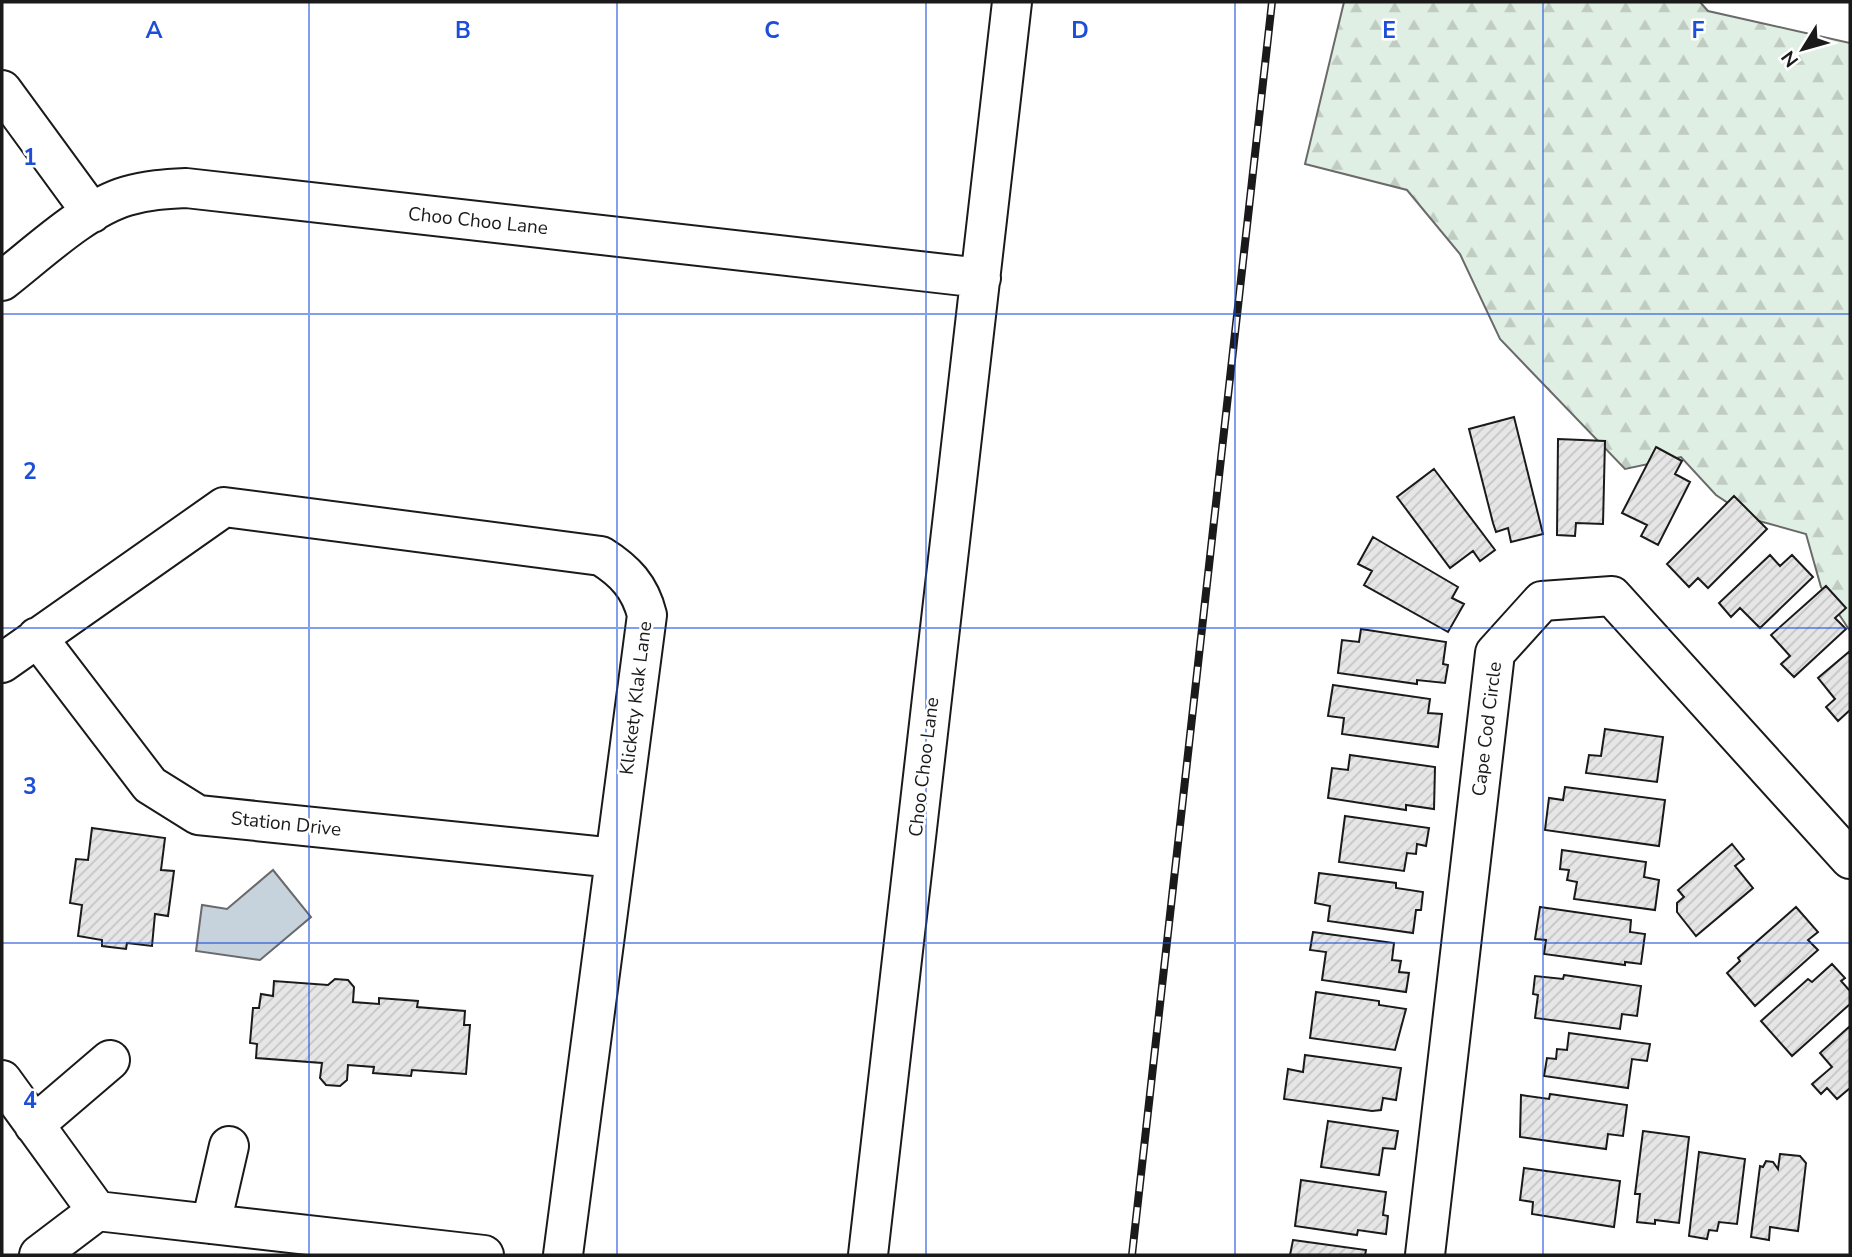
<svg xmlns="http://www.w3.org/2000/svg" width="1852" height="1257" viewBox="0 0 1852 1257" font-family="'Nunito Sans',sans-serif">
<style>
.forest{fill:url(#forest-firs);stroke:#6a6a6a;stroke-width:2}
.water{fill:#c6d2dc;stroke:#6a6a6a;stroke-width:2}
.building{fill:url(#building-hatch);stroke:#1a1a1a;stroke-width:2}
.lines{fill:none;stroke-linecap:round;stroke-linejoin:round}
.minor-casing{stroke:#1a1a1a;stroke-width:42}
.minor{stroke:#fff;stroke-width:38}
.rail-casing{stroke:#1a1a1a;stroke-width:8}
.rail{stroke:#fff;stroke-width:5;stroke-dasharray:16;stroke-linecap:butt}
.grid{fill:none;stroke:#1d4ed8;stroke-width:2;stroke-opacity:0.55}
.labels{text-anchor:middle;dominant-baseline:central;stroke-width:5;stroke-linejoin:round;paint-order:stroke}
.street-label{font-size:19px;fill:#1a1a1a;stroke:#fff}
.grid-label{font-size:23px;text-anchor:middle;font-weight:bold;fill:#1d4ed8;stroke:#fff;stroke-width:5;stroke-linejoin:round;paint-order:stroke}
</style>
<defs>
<pattern id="forest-firs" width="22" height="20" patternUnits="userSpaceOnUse" patternTransform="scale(1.75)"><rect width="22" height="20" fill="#e0efe3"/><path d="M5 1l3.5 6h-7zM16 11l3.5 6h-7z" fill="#c0ccc2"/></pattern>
<pattern id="building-hatch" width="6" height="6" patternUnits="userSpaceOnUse" patternTransform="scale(1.75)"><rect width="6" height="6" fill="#e6e6e6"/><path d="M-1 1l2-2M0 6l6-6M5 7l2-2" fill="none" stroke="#c5c5c5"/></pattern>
</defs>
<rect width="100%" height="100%" fill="#fff"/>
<!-- forest -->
<path class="forest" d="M 1344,2 L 1700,2 L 1708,11 L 1850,43 L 1850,631 L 1821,587 L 1806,534 L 1752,519 L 1716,495 L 1681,457 L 1625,469 L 1500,339 L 1460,254 L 1407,190 L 1305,164 Z"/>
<!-- water -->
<path class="water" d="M 273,870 L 311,917 L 260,960 L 196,951 L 202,905 L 227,909 Z"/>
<!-- building -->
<path class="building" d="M 1514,417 L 1543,534 L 1511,542 L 1508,528 L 1496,532 L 1493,523 L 1469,429 Z
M 1558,439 L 1605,441 L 1603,524 L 1576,523 L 1575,536 L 1557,535 Z
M 1656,447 L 1682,461 L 1675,474 L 1690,482 L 1658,545 L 1641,536 L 1647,525 L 1622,513 Z
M 1434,469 L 1495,550 L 1480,561 L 1473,551 L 1450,568 L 1397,497 Z
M 1734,496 L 1767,529 L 1708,588 L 1698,578 L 1689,587 L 1667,564 Z
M 1373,537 L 1458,587 L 1452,598 L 1464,604 L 1448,632 L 1364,585 L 1372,571 L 1358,564 Z
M 1770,555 L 1780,566 L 1792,555 L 1813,577 L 1760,628 L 1740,608 L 1731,617 L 1719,603 Z
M 1826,586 L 1846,608 L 1835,618 L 1846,629 L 1794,677 L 1781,664 L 1790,656 L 1771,635 Z
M 1361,629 L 1446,642 L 1443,664 L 1448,665 L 1445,683 L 1417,680 L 1417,684 L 1338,673 L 1342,640 L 1359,642 Z
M 1850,651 L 1850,710 L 1838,721 L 1826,707 L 1835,699 L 1818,678 Z
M 1333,685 L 1430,699 L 1428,713 L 1442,714 L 1438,747 L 1342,734 L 1344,718 L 1328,716 Z
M 1605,729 L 1663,737 L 1657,782 L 1586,773 L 1589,755 L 1601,756 Z
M 1350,755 L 1435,767 L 1434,809 L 1406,805 L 1406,810 L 1328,798 L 1332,768 L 1348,770 Z
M 1565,787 L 1665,800 L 1659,846 L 1545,830 L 1549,798 L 1563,800 Z
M 1345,816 L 1429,828 L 1426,846 L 1417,844 L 1416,854 L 1407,853 L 1404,871 L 1339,862 Z
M 92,828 L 165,838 L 161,870 L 174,871 L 168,916 L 155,914 L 152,946 L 127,943 L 126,949 L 102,946 L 102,940 L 78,936 L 82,905 L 70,903 L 76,859 L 88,860 Z
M 1732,844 L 1744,859 L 1735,866 L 1753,888 L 1696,936 L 1677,912 L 1677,903 L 1684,897 L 1678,890 Z
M 1562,850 L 1646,862 L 1644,877 L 1659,880 L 1655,910 L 1574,899 L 1577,882 L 1567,880 L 1569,870 L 1560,869 Z
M 1319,873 L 1396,883 L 1396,888 L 1423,892 L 1421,910 L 1416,910 L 1413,933 L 1328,921 L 1330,906 L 1315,903 Z
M 1540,907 L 1631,920 L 1630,932 L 1645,934 L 1641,964 L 1625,962 L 1625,965 L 1544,954 L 1546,940 L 1535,939 Z
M 1796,907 L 1818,932 L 1808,940 L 1818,950 L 1755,1006 L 1727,973 L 1740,961 L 1738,958 Z
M 1313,932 L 1394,943 L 1392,960 L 1401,961 L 1399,972 L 1409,973 L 1406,992 L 1322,980 L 1326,952 L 1310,950 Z
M 1832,964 L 1845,978 L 1841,981 L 1850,991 L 1850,1004 L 1792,1056 L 1761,1021 L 1808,979 L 1812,982 Z
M 1564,975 L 1641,986 L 1637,1016 L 1622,1014 L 1620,1029 L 1535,1018 L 1538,995 L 1533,994 L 1535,976 L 1563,979 Z
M 335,979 L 348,980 L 354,987 L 353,1002 L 379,1004 L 379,998 L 418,1001 L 417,1007 L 465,1011 L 464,1025 L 470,1025 L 466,1074 L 412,1070 L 411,1076 L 373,1073 L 374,1067 L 348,1065 L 347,1080 L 340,1086 L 326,1085 L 320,1078 L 322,1063 L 256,1058 L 257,1044 L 250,1043 L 253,1008 L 259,1008 L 261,994 L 273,996 L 274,981 L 328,985 Z
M 1316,992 L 1379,1001 L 1379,1005 L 1406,1009 L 1395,1050 L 1310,1038 Z
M 1850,1026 L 1850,1088 L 1837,1099 L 1827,1088 L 1821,1094 L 1812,1084 L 1832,1067 L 1820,1053 Z
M 1569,1033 L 1650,1044 L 1647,1061 L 1632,1059 L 1628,1088 L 1544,1076 L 1547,1058 L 1556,1059 L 1557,1049 L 1567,1050 Z
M 1305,1055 L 1401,1068 L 1396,1100 L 1383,1098 L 1381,1110 L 1372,1111 L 1284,1099 L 1288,1069 L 1303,1072 Z
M 1550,1094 L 1627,1105 L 1623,1136 L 1608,1134 L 1606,1149 L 1520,1137 L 1521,1095 L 1549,1099 Z
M 1328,1121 L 1398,1131 L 1395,1149 L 1383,1148 L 1379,1175 L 1321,1167 Z
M 1643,1131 L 1689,1137 L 1679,1223 L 1655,1220 L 1655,1224 L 1637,1222 L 1640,1194 L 1635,1194 Z
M 1699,1152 L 1745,1159 L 1737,1224 L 1719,1222 L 1717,1231 L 1709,1230 L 1707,1239 L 1689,1236 Z
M 1780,1154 L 1800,1156 L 1806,1163 L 1798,1231 L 1770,1227 L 1769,1240 L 1751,1237 L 1760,1166 L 1763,1167 L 1766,1161 L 1773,1162 L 1778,1169 Z
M 1524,1168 L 1620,1181 L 1614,1227 L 1532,1214 L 1533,1202 L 1520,1200 Z
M 1301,1180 L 1386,1192 L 1383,1215 L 1388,1216 L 1386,1234 L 1358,1230 L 1357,1235 L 1295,1226 Z
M 1293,1240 L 1366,1250 L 1365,1255 L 1290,1255 Z"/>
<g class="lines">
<defs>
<path id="minor" d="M 2,90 L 92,213
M 2,281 C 37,254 85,208 127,196 C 147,190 166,189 186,188 L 981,278
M 37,637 L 150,785 L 198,815 L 615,858
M 2,663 L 224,507 L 601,556 C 625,571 640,587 647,615 L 563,1255
M 2,1080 L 97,1211
M 34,1125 L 110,1060
M 211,1224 L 229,1146
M 39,1255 L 97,1211 L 484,1255
M 868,1255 L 1012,2
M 1425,1255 L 1495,653 L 1542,601 L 1612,596 L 1850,859"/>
</defs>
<!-- minor casing -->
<use href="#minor" class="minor-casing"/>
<!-- minor -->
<use href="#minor" class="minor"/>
<defs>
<path id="rail" d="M 1132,1255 L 1272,2"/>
</defs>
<!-- rail casing -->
<use href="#rail" class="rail-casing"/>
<!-- rail -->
<use href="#rail" class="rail"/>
</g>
<!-- grid -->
<path class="grid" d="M 309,2 L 309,1255M 617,2 L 617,1255M 926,2 L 926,1255M 1235,2 L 1235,1255M 1543,2 L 1543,1255M 2,314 L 1850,314M 2,628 L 1850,628M 2,943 L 1850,943"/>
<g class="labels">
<!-- street labels -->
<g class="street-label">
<text transform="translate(478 221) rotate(6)">Choo Choo Lane</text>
<text transform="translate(636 698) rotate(-83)">Klickety Klak Lane</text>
<text transform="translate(1487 729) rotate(-83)">Cape Cod Circle</text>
<text transform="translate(924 767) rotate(-83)">Choo Choo Lane</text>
<text transform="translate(286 824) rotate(6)">Station Drive</text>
</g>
</g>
<g class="grid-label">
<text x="154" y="38">A</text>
<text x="463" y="38">B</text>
<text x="772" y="38">C</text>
<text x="1080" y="38">D</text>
<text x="1389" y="38">E</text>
<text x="1698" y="38">F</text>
<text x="30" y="165">1</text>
<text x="30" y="479">2</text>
<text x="30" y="794">3</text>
<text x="30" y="1108">4</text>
</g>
<!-- border -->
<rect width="1852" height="1257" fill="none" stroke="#1a1a1a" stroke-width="7"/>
<!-- north arrow -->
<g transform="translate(1803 49) rotate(233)" stroke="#ffffff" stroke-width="5" paint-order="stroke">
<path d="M0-5L12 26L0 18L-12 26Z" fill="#1a1a1a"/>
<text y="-10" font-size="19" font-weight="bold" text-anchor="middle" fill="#1a1a1a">N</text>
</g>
</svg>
